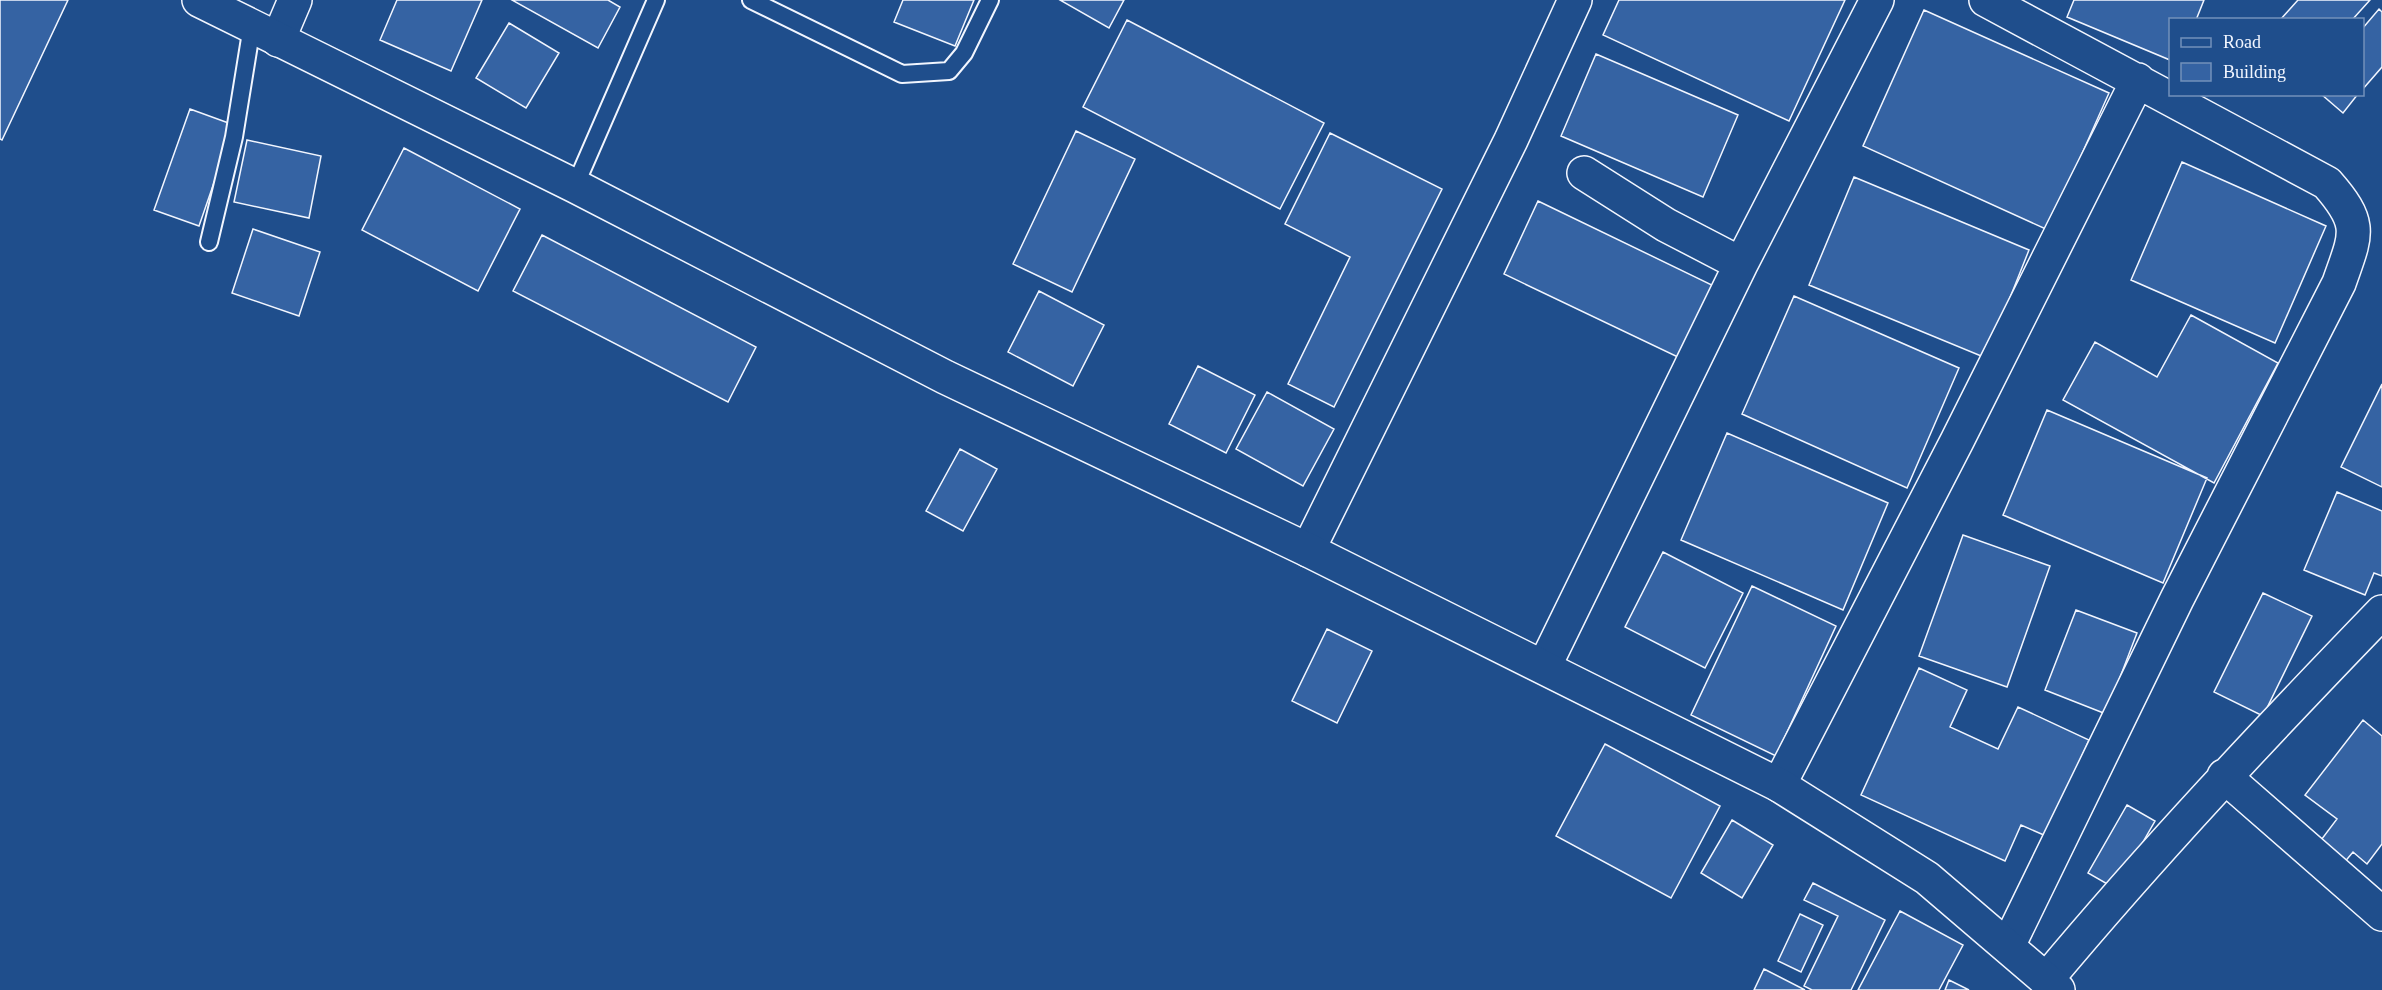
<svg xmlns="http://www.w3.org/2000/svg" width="2382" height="990" viewBox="0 0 2382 990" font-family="Georgia,serif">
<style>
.building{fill:#3563a3;stroke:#f2f6ff;stroke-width:1.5}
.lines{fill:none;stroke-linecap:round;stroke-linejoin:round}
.service-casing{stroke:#f2f6ff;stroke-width:20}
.minor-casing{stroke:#f2f6ff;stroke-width:36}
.tertiary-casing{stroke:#f2f6ff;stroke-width:36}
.service{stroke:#1f4e8c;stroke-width:16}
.minor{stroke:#1f4e8c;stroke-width:33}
.tertiary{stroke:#1f4e8c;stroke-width:33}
</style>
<rect width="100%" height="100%" fill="#1f4e8c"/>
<!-- building -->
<path class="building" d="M 0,0 L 68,0 L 2,140 L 0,139 Z
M 397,0 L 482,0 L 451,71 L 380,40 Z
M 512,0 L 608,0 L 620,7 L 598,48 Z
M 903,0 L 974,0 L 955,46 L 894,22 Z
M 1060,0 L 1124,0 L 1109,28 Z
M 1619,0 L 1845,0 L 1789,121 L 1603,35 Z
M 2074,0 L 2204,0 L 2196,20 L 2170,20 L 2170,60 L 2067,17 Z
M 2298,0 L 2370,0 L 2352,20 L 2280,20 Z
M 2379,9 L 2382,12 L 2382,67 L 2362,90 L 2362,29 Z
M 1924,10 L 2109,93 L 2048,230 L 1863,146 Z
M 1127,20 L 1324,123 L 1280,209 L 1083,107 Z
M 509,23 L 559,53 L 526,108 L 476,78 Z
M 1596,54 L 1738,115 L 1703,197 L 1561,136 Z
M 2321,94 L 2358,94 L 2343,113 Z
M 190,109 L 234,125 L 199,226 L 154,210 Z
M 1076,131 L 1135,159 L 1072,292 L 1013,264 Z
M 1330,133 L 1442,189 L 1334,407 L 1288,384 L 1350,257 L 1285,224 Z
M 247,140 L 321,156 L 309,218 L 234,202 Z
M 404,148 L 520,209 L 478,291 L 362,230 Z
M 2182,162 L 2326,226 L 2275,343 L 2131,280 Z
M 1854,177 L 2029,250 L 1986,358 L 1809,285 Z
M 1538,201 L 1716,287 L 1682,359 L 1504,274 Z
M 253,229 L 320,252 L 299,316 L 232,293 Z
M 542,235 L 756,347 L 728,402 L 513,291 Z
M 1039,291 L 1104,325 L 1073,386 L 1008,352 Z
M 1794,296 L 1959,368 L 1907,488 L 1742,414 Z
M 2191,315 L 2278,363 L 2214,483 L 2063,400 L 2095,342 L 2157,377 Z
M 1198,366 L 1255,395 L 1226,453 L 1169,424 Z
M 2382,384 L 2382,487 L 2341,467 Z
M 1267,392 L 1334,429 L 1303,486 L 1236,449 Z
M 2047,410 L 2207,478 L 2163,583 L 2003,515 Z
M 1727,433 L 1888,503 L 1843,610 L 1681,540 Z
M 960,449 L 997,469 L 963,531 L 926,511 Z
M 2337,492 L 2382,511 L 2382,576 L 2374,573 L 2365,595 L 2304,570 Z
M 1963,535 L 2050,566 L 2007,687 L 1919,656 Z
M 1663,552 L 1743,593 L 1705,668 L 1625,627 Z
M 1752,586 L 1836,626 L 1776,756 L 1691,715 Z
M 2263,593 L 2312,616 L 2263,716 L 2214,692 Z
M 2076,610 L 2137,633 L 2106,714 L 2045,690 Z
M 1327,629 L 1372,651 L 1337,723 L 1292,701 Z
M 1919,668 L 1967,690 L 1950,727 L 1998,749 L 2018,707 L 2089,740 L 2046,836 L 2021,825 L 2005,861 L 1861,795 Z
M 2363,720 L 2382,736 L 2382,844 L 2367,864 L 2353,852 L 2343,864 L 2318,844 L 2337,819 L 2305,795 Z
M 1605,744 L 1720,806 L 1671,898 L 1556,836 Z
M 2127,805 L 2155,821 L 2116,889 L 2088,873 Z
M 1732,820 L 1773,845 L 1742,898 L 1701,873 Z
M 1813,883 L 1885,920 L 1851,990 L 1812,990 L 1804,986 L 1838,916 L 1804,900 Z
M 1900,911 L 1963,945 L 1939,990 L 1858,990 Z
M 1800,914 L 1823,925 L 1801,972 L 1778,961 Z
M 1764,969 L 1805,990 L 1754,990 Z
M 1949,980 L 1969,990 L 1945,990 Z"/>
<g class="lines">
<defs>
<path id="service" d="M 751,0 L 902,74 L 949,71 L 964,53 L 990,0
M 575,186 L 656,0
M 209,242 L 234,137 L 252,26"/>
<path id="minor" d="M 1986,0 L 2327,183 C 2364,225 2356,234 2339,283 L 2177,599 L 2008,946
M 278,40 L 295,0
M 1584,173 L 1666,225 L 1741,264
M 1308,550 L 1511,140 L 1575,0
M 1544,667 L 1741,264 L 1877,0
M 2224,776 L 2382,914
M 1779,785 L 1957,441 L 2138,80
M 2046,980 C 2153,852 2266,732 2382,612"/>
<path id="tertiary" d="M 199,0 L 575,186 L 945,377 L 1308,550 L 1779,785 L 1927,878 L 2058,990"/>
</defs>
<!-- service casing -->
<use href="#service" class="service-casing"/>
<!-- minor casing -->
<use href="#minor" class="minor-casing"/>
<!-- tertiary casing -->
<use href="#tertiary" class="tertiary-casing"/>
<!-- service -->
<use href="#service" class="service"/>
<!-- minor -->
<use href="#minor" class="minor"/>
<!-- tertiary -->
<use href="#tertiary" class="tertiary"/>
</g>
<!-- legend -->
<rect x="2169" y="18" width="195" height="78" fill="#1f4e8c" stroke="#7391ba" stroke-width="1.5"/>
<rect x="2181" y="38" width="30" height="9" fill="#1f4e8c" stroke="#7391ba" stroke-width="1.5"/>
<text x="2223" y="48" font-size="18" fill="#f2f6ff">Road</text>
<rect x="2181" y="63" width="30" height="18" fill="#3563a3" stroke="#7391ba" stroke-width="1.5"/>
<text x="2223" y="78" font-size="18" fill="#f2f6ff">Building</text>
</svg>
